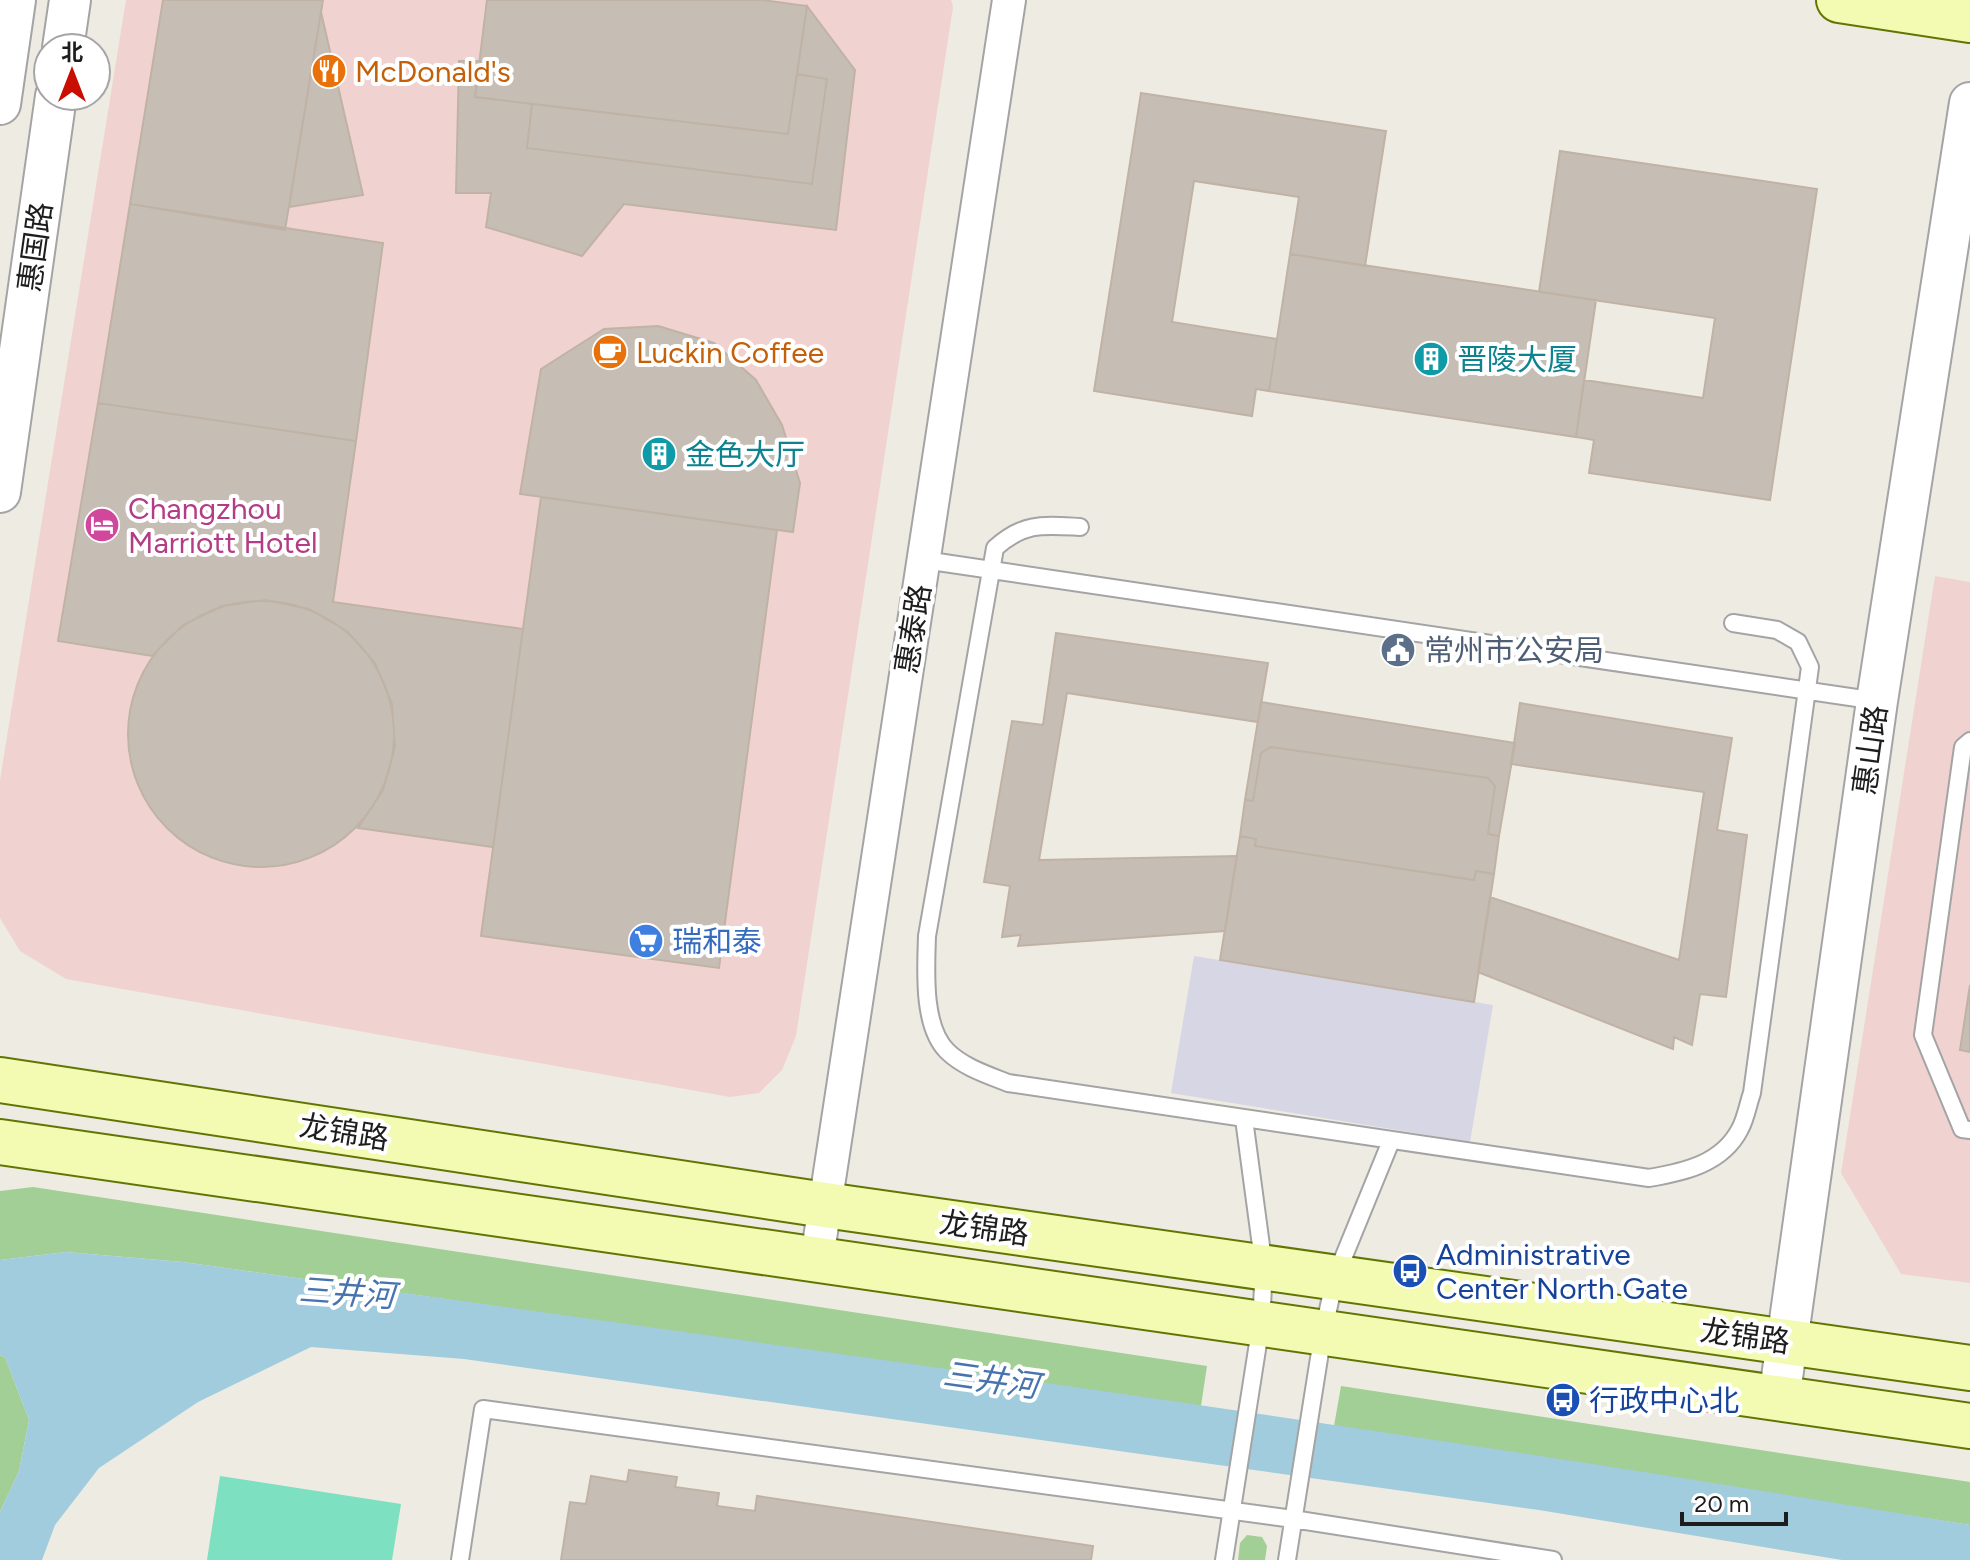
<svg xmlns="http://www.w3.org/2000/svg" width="1970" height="1560" viewBox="0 0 1970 1560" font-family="Figtree,'Noto Sans SC',sans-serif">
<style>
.commercial{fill:#f0d3d0}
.forest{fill:#a2cf95}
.pitch{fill:#7de0c0}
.plaza{fill:#d7d6e4}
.water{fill:#a0ccde}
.building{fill:#c6beb5;stroke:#c0b2a4;stroke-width:2}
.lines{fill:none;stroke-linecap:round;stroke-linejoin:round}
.service-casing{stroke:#a4a4a4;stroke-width:20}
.minor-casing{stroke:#a4a4a4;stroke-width:36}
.tertiary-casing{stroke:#a4a4a4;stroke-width:44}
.secondary-casing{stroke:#617602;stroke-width:48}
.service{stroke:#fff;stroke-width:16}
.minor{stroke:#fff;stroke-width:32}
.tertiary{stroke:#fff;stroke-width:40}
.secondary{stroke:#f3fbb3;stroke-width:44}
.labels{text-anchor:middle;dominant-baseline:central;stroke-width:8;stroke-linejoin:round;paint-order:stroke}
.food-label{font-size:30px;fill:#c56008;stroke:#fff;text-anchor:start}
.street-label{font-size:30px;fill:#1d1d1d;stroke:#fff}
.culture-label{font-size:30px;fill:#0d838f;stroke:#fff;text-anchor:start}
.hotel-label{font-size:30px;fill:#b23c85;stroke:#fff;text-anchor:start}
.service-label{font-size:30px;fill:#4e5e75;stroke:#fff;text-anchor:start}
.shop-label{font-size:30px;fill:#366cbe;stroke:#fff;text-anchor:start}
.transit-label{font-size:30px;fill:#164399;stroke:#fff;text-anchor:start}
.water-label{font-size:32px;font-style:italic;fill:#4774ae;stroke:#fff}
</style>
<rect width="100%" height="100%" fill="#eeebe2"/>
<!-- commercial -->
<path class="commercial" d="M 126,0 L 951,0 L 953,7 L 796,1036 L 782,1070 L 759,1093 L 730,1097 L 66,979 L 20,951 L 0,918 L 0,780 Z
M 1935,576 L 1970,582 L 1970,1283 L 1901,1274 L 1841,1173 Z"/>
<!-- forest -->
<path class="forest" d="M 33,1187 L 1207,1366 L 1201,1406 L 183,1262 L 66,1252 L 0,1260 L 0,1191 Z
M 0,1355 L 5,1357 L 29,1420 L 19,1471 L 0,1512 Z
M 1341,1386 L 1970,1482 L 1970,1525 L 1334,1426 Z
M 1247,1535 L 1262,1537 L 1267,1546 L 1265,1560 L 1238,1560 L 1240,1543 Z"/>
<!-- pitch -->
<path class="pitch" d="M 220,1476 L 401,1504 L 392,1560 L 207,1560 Z"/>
<!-- plaza -->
<path class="plaza" d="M 1194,956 L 1493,1005 L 1470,1142 L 1171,1093 Z"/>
<!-- water -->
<path class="water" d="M 66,1252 L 183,1262 C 779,1346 1376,1425 1970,1525 L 1970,1560 L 1842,1560 L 1539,1510 L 464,1359 L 311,1347 L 198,1402 L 99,1468 L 55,1525 L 42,1560 L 0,1560 L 0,1512 L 19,1471 L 29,1420 L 5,1357 L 0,1355 L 0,1260 Z"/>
<!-- building -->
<path class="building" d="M 163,0 L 323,0 L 285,230 L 130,204 Z
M 487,0 L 762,0 L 807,6 L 788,134 L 475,97 Z
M 807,6 L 855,70 L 836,230 L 624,204 L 582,256 L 486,227 L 491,193 L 456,193 L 459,61 L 480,61 L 475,97 L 532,104 L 527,148 L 812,184 L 827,79 L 797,74 Z
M 321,12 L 363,195 L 289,207 Z
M 797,74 L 827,79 L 812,184 L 527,148 L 532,104 L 788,134 Z
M 1141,93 L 1386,131 L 1365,266 L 1290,254 L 1299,197 L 1194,181 L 1172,322 L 1277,339 L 1269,391 L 1256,389 L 1252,416 L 1094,391 Z
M 1560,151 L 1817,189 L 1770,500 L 1589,473 L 1594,440 L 1576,437 L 1584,380 L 1703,398 L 1715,318 L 1539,292 Z
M 130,204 L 383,243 L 356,441 L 98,403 Z
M 1290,254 L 1596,300 L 1576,437 L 1269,391 Z
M 658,326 L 714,343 L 756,380 L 782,425 L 800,483 L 793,532 L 520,494 L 541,369 L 604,329 Z
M 98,403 L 356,441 L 333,602 L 523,629 L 493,847 L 358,828 L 383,790 L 395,747 L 392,704 L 375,663 L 347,631 L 309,609 L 266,600 L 222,606 L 183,625 L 152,656 L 58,641 Z
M 541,497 L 777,530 L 719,968 L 481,936 Z
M128 734a133 133 0 1 1 266 0a133 133 0 1 1-266 0Z
M 1056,633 L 1268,663 L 1258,722 L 1067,693 L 1039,860 L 1237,856 L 1225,931 L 1018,946 L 1021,935 L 1002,937 L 1010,886 L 984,882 L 1012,721 L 1043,725 Z
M 1261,702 L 1515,743 L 1499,836 L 1488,834 L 1495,786 L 1488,778 L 1271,747 L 1261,753 L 1253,801 L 1245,800 Z
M 1520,703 L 1732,738 L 1717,830 L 1747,835 L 1726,997 L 1700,994 L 1692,1045 L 1674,1037 L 1673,1049 L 1478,972 L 1490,897 L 1679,960 L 1704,792 L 1511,764 Z
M 1271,747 L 1488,778 L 1495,786 L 1488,834 L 1499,836 L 1494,874 L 1476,871 L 1474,880 L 1255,846 L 1256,839 L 1240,836 L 1245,800 L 1253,801 L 1261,753 Z
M 1240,836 L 1256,839 L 1255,846 L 1474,880 L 1476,871 L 1494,874 L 1474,1002 L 1220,960 Z
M 1970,985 L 1970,1052 L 1960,1050 Z
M 629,1470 L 677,1477 L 675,1487 L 719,1493 L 717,1506 L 755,1511 L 757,1496 L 1093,1546 L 1091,1560 L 561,1560 L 570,1502 L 586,1504 L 591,1476 L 627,1482 Z"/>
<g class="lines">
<defs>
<path id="service" d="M 1080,527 C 1043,525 1024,522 995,548 L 927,936 C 926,969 922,1026 947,1051 C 963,1067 988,1075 1008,1083 L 1649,1178 C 1684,1172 1722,1164 1740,1129 C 1746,1118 1748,1104 1752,1093 L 1810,667 L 1798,642 L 1777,630 L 1733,623
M 924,560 L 1877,701
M 1970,741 L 1963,747 L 1923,1035 L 1962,1129 L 1970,1130
M 460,1560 L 483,1409 L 1293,1519 L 1553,1560
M 1224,1560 L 1261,1324 L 1264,1268 L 1244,1119
M 1287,1560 L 1323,1333 L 1335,1278 L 1391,1141"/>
<path id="minor" d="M 817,1258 L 1009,0"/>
<path id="tertiary" d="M 63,48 L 70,0
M 0,104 L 15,0
M 0,492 L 56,96
M 1779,1399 L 1877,701 L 1970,103"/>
<path id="secondary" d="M 1839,0 L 1970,20
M 0,1080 L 825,1205 L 1970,1368
M 0,1142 L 1970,1426"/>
</defs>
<!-- service casing -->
<use href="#service" class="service-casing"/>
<!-- minor casing -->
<use href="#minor" class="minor-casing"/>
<!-- tertiary casing -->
<use href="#tertiary" class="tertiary-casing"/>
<!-- secondary casing -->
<use href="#secondary" class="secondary-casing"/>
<!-- service -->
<use href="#service" class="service"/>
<!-- minor -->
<use href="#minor" class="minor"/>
<!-- tertiary -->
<use href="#tertiary" class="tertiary"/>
<!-- secondary -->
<use href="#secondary" class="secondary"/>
</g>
<!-- icons -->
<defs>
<symbol id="restaurant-disc" viewBox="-11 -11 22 22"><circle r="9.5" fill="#e8710a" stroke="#fff"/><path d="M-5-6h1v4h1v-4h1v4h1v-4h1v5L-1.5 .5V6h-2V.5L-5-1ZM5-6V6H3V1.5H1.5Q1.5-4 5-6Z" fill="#fff"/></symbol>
<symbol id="cafe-disc" viewBox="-11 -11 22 22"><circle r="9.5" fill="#e8710a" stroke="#fff"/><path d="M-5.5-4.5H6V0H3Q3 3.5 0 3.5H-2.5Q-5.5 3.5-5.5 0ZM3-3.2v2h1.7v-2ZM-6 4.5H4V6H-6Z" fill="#fff"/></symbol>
<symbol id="building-disc" viewBox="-11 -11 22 22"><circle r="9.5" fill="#0f9aa8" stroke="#fff"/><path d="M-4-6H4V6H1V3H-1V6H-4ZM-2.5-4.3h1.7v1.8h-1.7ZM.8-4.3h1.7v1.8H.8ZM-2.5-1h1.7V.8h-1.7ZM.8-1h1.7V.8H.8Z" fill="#fff"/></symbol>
<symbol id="hotel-disc" viewBox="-11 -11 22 22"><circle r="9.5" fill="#d1479c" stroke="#fff"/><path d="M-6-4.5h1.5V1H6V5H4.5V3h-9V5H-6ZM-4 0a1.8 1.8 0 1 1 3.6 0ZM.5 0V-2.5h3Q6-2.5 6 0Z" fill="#fff"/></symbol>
<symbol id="civic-disc" viewBox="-11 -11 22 22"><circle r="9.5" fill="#5c6f8a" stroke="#fff"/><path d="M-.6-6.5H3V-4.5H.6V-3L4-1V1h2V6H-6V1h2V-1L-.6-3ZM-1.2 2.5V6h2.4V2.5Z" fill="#fff"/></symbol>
<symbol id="supermarket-disc" viewBox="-11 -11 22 22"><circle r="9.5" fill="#3f7fe0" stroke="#fff"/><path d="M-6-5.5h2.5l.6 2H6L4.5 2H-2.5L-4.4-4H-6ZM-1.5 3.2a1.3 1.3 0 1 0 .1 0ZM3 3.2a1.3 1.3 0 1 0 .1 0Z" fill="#fff"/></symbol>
<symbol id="bus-disc" viewBox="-11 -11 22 22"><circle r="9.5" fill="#1a4fb4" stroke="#fff"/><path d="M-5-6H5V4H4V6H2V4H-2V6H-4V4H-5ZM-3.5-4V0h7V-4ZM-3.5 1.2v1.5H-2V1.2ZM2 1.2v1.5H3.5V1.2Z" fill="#fff"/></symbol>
</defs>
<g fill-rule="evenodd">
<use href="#restaurant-disc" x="309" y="51" width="40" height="40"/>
<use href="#cafe-disc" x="590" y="332" width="40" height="40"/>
<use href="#building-disc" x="1411" y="339" width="40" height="40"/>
<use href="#building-disc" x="639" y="434" width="40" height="40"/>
<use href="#hotel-disc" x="82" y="505" width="40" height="40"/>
<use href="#civic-disc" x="1378" y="630" width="40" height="40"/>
<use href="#supermarket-disc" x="626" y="921" width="40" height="40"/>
<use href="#bus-disc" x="1390" y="1251" width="40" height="40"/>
<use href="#bus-disc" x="1543" y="1380" width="40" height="40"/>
</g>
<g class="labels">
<!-- food labels -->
<g class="food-label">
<text x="355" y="71">McDonald's</text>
<text x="636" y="352">Luckin Coffee</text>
</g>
<!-- street labels -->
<g class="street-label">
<text transform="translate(35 247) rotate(-82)">惠国路</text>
<text transform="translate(913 629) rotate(-81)">惠泰路</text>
<text transform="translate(1870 750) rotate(-82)">惠山路</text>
<text transform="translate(344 1132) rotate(9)">龙锦路</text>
<text transform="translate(984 1228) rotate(8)">龙锦路</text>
<text transform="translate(1745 1336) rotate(8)">龙锦路</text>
</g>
<!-- culture labels -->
<g class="culture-label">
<text x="1457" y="359">晋陵大厦</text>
<text x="685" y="454">金色大厅</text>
</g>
<!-- hotel labels -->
<g class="hotel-label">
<text x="128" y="508">Changzhou<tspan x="128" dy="34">Marriott Hotel</tspan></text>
</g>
<!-- service labels -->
<g class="service-label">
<text x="1424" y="650">常州市公安局</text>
</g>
<!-- shop labels -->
<g class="shop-label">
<text x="672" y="941">瑞和泰</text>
</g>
<!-- transit labels -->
<g class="transit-label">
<text x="1436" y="1254">Administrative<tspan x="1436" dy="34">Center North Gate</tspan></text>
<text x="1589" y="1400">行政中心北</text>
</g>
<!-- water labels -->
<g class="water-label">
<text transform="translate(347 1293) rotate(4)">三井河</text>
<text transform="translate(991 1380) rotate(8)">三井河</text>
</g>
</g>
<!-- north arrow -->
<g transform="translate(72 72)"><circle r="38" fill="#ffffff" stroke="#a5a5a5" stroke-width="2"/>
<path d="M0-6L14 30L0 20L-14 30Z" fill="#c90d00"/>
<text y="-12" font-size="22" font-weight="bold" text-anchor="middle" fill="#1d1d1d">北</text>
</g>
<!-- scale -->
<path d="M1682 1512v12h104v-12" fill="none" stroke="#1d1d1d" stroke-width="4"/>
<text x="1694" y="1512" font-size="24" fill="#1d1d1d" stroke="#ffffff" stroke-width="6" paint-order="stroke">20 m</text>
</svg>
